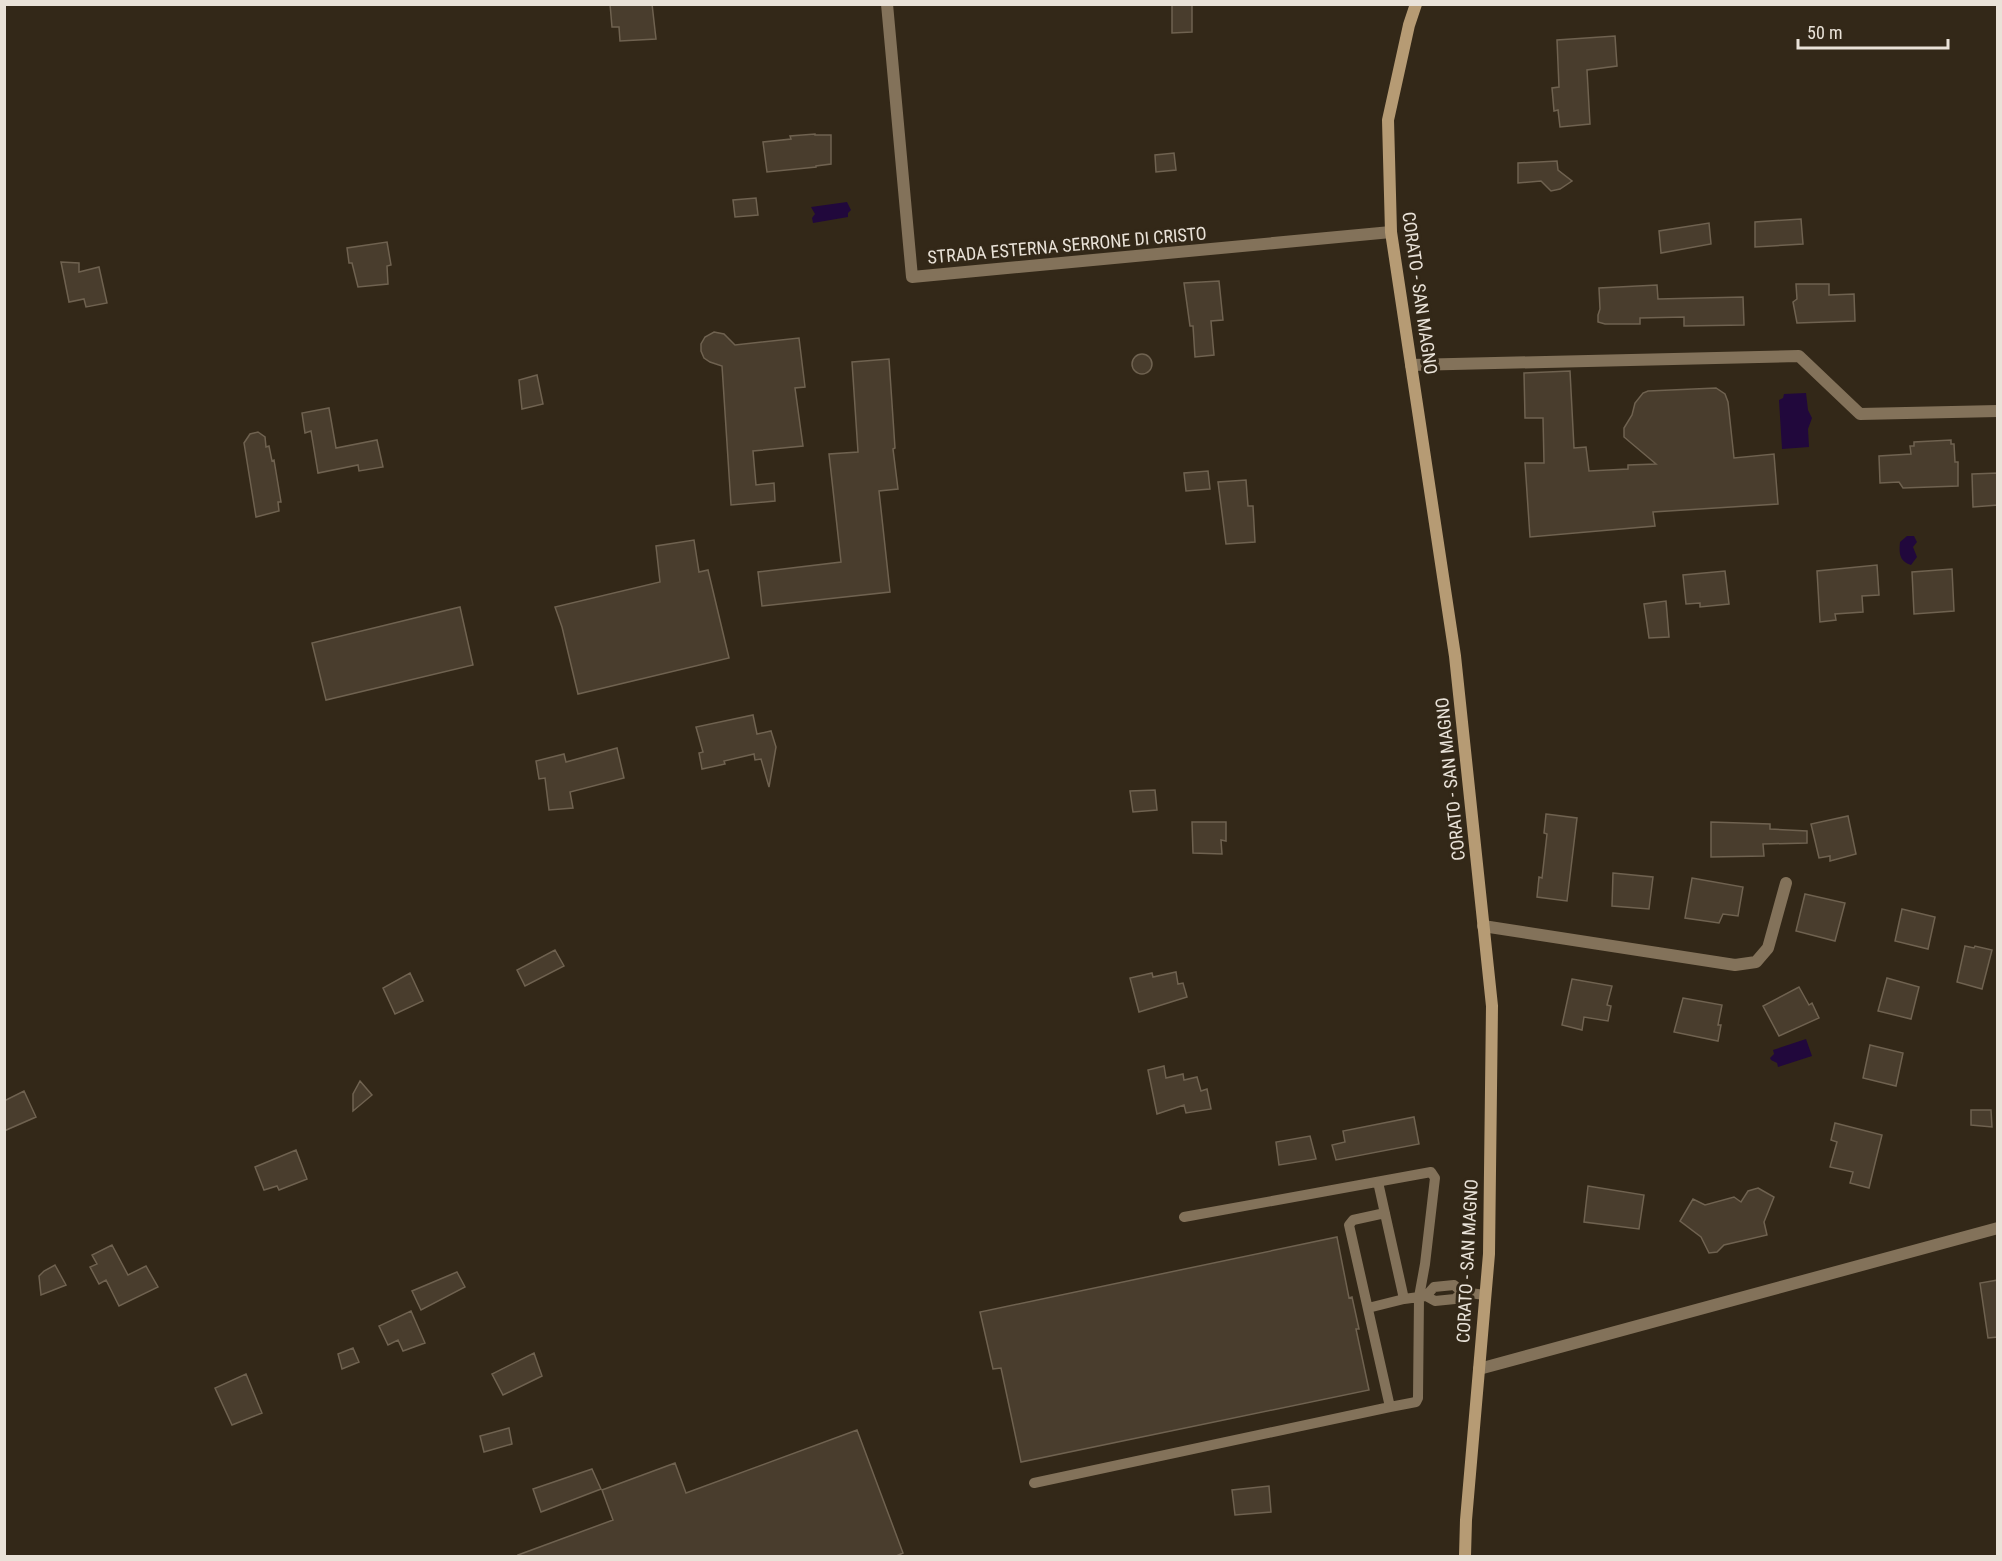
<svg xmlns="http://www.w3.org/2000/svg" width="2002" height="1561" viewBox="0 0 2002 1561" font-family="'Roboto Condensed',sans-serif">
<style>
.water{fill:#21083c}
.building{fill:#493d2d;stroke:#6f6250;stroke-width:1.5}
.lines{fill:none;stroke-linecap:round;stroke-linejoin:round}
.lane{stroke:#83725a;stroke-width:10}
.street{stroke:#83725a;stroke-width:12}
.secondary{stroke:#b69b74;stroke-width:12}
.labels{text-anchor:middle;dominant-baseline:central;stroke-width:6;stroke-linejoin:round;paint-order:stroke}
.street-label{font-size:18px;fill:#e9e2d8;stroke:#332818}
</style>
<rect width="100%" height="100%" fill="#332818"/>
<!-- water -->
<path class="water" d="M 847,202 L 851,210 L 848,213 L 848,217 L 813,223 L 812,218 L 815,214 L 811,207 Z
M 1806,393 L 1808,410 L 1812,418 L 1808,429 L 1809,447 L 1782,449 L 1779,400 L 1783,398 L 1784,394 Z
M 1907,536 L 1914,536 L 1917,542 L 1913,547 L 1917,557 L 1911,565 C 1899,561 1899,553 1900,542 Z
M 1806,1039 L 1812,1056 L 1778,1067 L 1777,1063 L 1771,1060 L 1770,1058 L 1774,1054 L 1773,1050 Z"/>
<!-- building -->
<path class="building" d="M 610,4 L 652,4 L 656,39 L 620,41 L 619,27 L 612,27 Z
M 1172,4 L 1192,4 L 1192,32 L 1172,33 Z
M 1615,36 L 1617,66 L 1587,70 L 1590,124 L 1560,127 L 1558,110 L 1554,111 L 1552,88 L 1559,87 L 1557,40 Z
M 815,134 L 815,135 L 831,135 L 831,164 L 816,166 L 816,167 L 767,172 L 763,142 L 791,139 L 790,136 Z
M 1174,153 L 1176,170 L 1156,172 L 1155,155 Z
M 1557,161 L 1558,170 L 1572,181 L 1560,189 L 1551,191 L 1541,181 L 1518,183 L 1518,163 Z
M 756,198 L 758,215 L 735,217 L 733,200 Z
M 1801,219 L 1803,244 L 1755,247 L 1755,222 Z
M 1709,223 L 1711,244 L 1661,253 L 1659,231 Z
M 387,242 L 391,265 L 387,266 L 388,284 L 358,287 L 352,263 L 349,263 L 347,248 Z
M 61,262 L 79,263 L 79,272 L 99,267 L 107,303 L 86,307 L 84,299 L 69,302 Z
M 1219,281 L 1223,320 L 1211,321 L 1214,355 L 1195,357 L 1193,326 L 1190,326 L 1184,283 Z
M 1796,284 L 1829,284 L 1829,295 L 1854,294 L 1855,321 L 1797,323 L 1793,302 L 1797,299 Z
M 1657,285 L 1658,299 L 1743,297 L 1744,325 L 1684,326 L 1684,317 L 1640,318 L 1640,324 L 1605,324 L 1598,322 L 1598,315 L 1600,309 L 1599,288 Z
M 714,332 L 724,334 L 735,345 L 799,338 L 805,387 L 795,388 L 803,446 L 753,451 L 756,485 L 774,483 L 775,501 L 731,505 L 722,366 L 710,362 L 704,358 L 701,351 L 701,344 L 705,337 Z
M1132 364a10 10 0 1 1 20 0a10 10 0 1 1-20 0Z
M 889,359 L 895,448 L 893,449 L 898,489 L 879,491 L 890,592 L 762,606 L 758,572 L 841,562 L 829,454 L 858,452 L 852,362 Z
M 1570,371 L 1574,448 L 1586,447 L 1589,471 L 1628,469 L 1628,465 L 1656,464 L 1624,437 L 1624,428 L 1632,415 L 1635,403 L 1643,393 L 1648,391 L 1716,388 L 1725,394 L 1728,402 L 1734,458 L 1774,454 L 1778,504 L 1653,512 L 1655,526 L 1530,537 L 1525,463 L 1544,463 L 1543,418 L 1525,418 L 1524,373 Z
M 537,375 L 543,404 L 522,409 L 519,380 Z
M 329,408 L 336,448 L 377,440 L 383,467 L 359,471 L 358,465 L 318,473 L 311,431 L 305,433 L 302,413 Z
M 258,432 L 265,437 L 266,447 L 269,446 L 272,461 L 274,460 L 281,502 L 278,502 L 279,511 L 256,517 L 244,443 L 250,434 Z
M 1951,440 L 1951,444 L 1954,444 L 1955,462 L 1958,462 L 1958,486 L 1903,488 L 1899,482 L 1880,483 L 1879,456 L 1911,454 L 1910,446 L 1914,446 L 1914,442 Z
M 1208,471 L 1210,489 L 1186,491 L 1184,473 Z
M 1998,473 L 1998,505 L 1973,507 L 1972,474 Z
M 1246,480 L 1248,506 L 1253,506 L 1255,542 L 1226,544 L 1218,482 Z
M 694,540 L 699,572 L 708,570 L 729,658 L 578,694 L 562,627 L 555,607 L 660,582 L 656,546 Z
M 1877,565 L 1879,595 L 1862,596 L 1863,612 L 1835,614 L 1836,620 L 1820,622 L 1817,571 Z
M 1952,569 L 1954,611 L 1914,614 L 1912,572 Z
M 1725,571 L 1729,604 L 1700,607 L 1700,603 L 1686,604 L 1683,575 Z
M 1666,601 L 1669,637 L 1649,638 L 1644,604 Z
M 460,607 L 473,665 L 326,700 L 312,643 Z
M 753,715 L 757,734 L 771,731 L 776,747 L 769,787 L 761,759 L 755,760 L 754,754 L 724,761 L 725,764 L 702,769 L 699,753 L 703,752 L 696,727 Z
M 617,748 L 624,778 L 570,792 L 573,808 L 549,810 L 545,778 L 539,779 L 536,761 L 564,754 L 566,762 Z
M 1155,790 L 1157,810 L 1133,812 L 1130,791 Z
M 1546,814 L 1577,818 L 1567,901 L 1537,897 L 1539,877 L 1542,878 L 1547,834 L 1544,833 Z
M 1848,816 L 1856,854 L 1830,861 L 1830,856 L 1819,858 L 1811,824 Z
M 1192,822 L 1226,822 L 1226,841 L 1221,840 L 1222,854 L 1193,853 Z
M 1711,822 L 1770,824 L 1770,829 L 1807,831 L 1807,843 L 1763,844 L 1764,856 L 1711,857 Z
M 1613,873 L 1653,877 L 1649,909 L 1612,906 Z
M 1692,878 L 1743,887 L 1738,916 L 1723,914 L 1719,923 L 1685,918 Z
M 1805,894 L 1845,903 L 1835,941 L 1796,931 Z
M 1902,909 L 1935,917 L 1928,949 L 1895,941 Z
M 1965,946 L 1974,948 L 1975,946 L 1992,950 L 1982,989 L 1957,982 Z
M 555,950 L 564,966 L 525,986 L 517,970 Z
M 1176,972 L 1178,984 L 1183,983 L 1187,997 L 1139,1012 L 1130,978 L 1152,973 L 1153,977 Z
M 410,973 L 423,1001 L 395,1014 L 383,988 Z
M 1887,978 L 1919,987 L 1911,1019 L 1878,1011 Z
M 1572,979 L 1612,986 L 1607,1005 L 1611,1006 L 1608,1021 L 1584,1017 L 1582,1030 L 1562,1025 Z
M 1799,987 L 1809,1005 L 1812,1003 L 1819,1018 L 1779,1036 L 1763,1006 Z
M 1683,998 L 1722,1005 L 1718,1025 L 1721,1025 L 1718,1041 L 1674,1032 Z
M 1870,1045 L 1903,1053 L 1896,1086 L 1863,1078 Z
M 1164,1066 L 1166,1078 L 1183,1074 L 1184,1080 L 1197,1077 L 1201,1091 L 1207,1089 L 1211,1109 L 1186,1113 L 1184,1105 L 1157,1114 L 1148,1070 Z
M 360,1081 L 372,1095 L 353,1111 L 353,1094 Z
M 24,1091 L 36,1117 L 4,1131 L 4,1101 Z
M 1971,1110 L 1991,1110 L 1992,1127 L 1971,1125 Z
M 1414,1117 L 1419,1144 L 1336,1160 L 1332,1145 L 1345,1142 L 1343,1131 Z
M 1835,1123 L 1882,1135 L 1869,1188 L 1850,1183 L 1853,1172 L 1830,1167 L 1837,1142 L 1831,1140 Z
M 1310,1136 L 1316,1159 L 1279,1165 L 1276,1142 Z
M 296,1150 L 307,1179 L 279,1190 L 277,1186 L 264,1190 L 255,1167 Z
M 1588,1186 L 1644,1195 L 1639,1229 L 1584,1222 Z
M 1758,1188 L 1774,1197 L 1764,1222 L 1767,1235 L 1724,1245 L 1717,1252 L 1709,1253 L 1701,1237 L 1680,1221 L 1693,1199 L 1705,1205 L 1734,1197 L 1741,1202 L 1748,1191 Z
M 1337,1237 L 1349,1298 L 1352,1297 L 1359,1329 L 1356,1329 L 1369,1390 L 1021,1462 L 1001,1368 L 993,1369 L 980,1312 Z
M 112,1245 L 128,1275 L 146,1266 L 158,1287 L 119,1306 L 106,1280 L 99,1284 L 90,1267 L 97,1264 L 92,1255 Z
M 55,1265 L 66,1285 L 41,1295 L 39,1276 L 44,1271 Z
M 457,1272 L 465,1287 L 421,1310 L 412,1291 Z
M 1998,1280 L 1998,1337 L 1988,1338 L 1980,1283 Z
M 411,1311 L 425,1343 L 403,1351 L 398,1340 L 388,1345 L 379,1326 Z
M 353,1348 L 359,1362 L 342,1369 L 338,1354 Z
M 534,1353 L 542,1376 L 503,1395 L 492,1374 Z
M 246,1374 L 262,1413 L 232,1425 L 215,1388 Z
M 509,1428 L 512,1444 L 484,1452 L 480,1436 Z
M 857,1430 L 903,1553 L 894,1557 L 519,1557 L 518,1555 L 613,1520 L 602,1490 L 675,1463 L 686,1493 Z
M 592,1469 L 601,1489 L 541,1512 L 533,1489 Z
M 1269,1486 L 1271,1512 L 1235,1515 L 1232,1490 Z"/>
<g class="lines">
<!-- lane -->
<path class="lane" d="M 1385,1213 L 1353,1220 L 1349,1225 L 1390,1407 L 1416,1402 L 1418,1398 L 1419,1297 L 1426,1296 L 1434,1287 L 1454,1285 L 1462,1292 L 1485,1295
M 1184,1217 L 1431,1172 L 1435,1178 L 1425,1264 L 1419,1297 L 1404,1299 L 1378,1182
M 1426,1296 L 1435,1301 L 1455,1299 L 1462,1292
M 1368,1308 L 1404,1299
M 1034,1483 L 1390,1407"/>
<!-- street -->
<path class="street" d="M 887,4 L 912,277 L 1391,232
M 1411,365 L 1799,356 L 1860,414 L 1998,411
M 1483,926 L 1735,965 L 1756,962 L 1768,948 L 1786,883
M 1479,1369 L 1998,1228"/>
<!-- secondary -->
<path class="secondary" d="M 1416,4 L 1409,25 L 1388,120 L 1391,232 L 1455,656 L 1492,1006 L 1489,1254 L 1466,1520 L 1465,1556"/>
</g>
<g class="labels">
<!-- street labels -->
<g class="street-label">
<text transform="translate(1067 245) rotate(-5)">STRADA ESTERNA SERRONE DI CRISTO</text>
<text transform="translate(1420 293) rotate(82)">CORATO - SAN MAGNO</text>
<text transform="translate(1450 779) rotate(-96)">CORATO - SAN MAGNO</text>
<text transform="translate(1467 1261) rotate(-87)">CORATO - SAN MAGNO</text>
</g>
</g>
<!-- border -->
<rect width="2002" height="1561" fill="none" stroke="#e9e2d8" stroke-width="12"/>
<!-- scale -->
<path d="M1798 39v9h150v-9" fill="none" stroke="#e9e2d8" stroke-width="3"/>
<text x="1807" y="39" font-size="18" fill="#e9e2d8" stroke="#332818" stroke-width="4.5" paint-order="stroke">50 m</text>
</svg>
